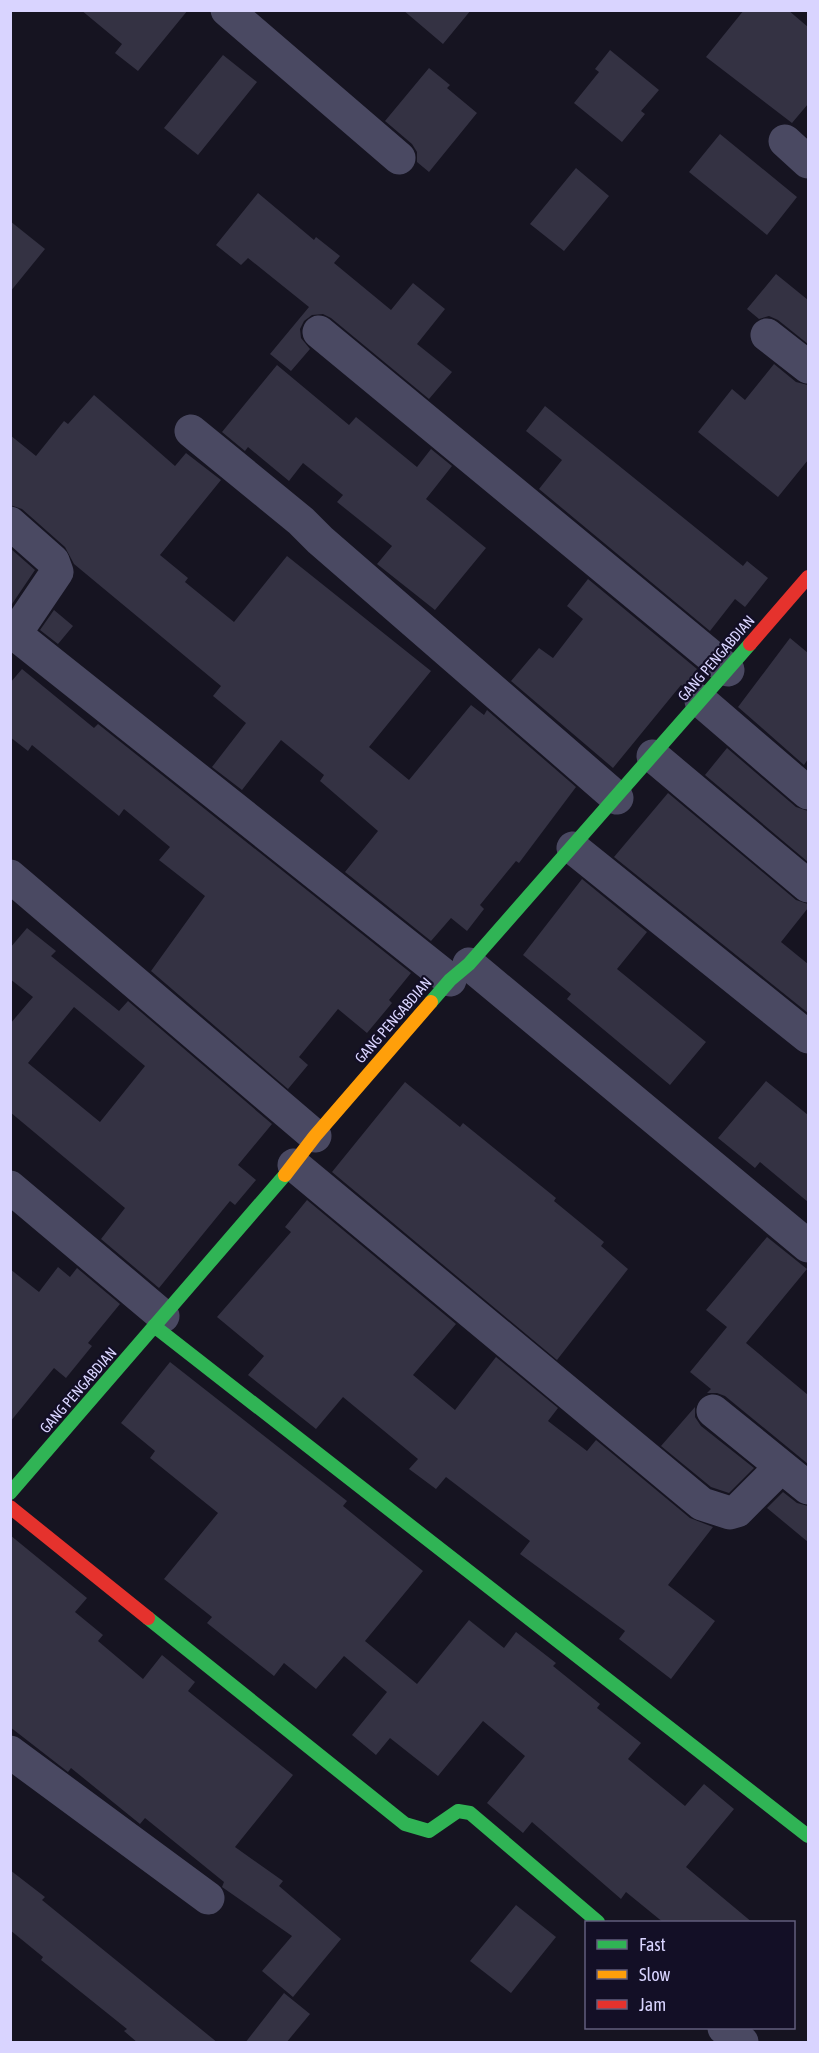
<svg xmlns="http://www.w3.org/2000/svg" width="819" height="2053" viewBox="0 0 819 2053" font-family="'Asap Condensed',sans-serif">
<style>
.building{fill:#343243;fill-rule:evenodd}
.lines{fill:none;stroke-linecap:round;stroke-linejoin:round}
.street{stroke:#4a4962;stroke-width:33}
.fast{stroke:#30b455;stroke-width:14}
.slow{stroke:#ff9f0a;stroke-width:14}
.jam{stroke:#e5322d;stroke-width:14}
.labels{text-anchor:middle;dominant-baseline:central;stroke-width:4.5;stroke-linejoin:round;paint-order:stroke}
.street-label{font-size:15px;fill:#d9d4ff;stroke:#130f26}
</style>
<rect width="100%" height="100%" fill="#161421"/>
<!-- building -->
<path class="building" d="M 81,10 L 188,10 L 138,71 L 115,53 L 122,44 Z
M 403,10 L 471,10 L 443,44 Z
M 744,10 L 788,10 L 808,27 L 808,104 L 792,123 L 706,57 Z
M 610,50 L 659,90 L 641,111 L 645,114 L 622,142 L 574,103 L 599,72 L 595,69 Z
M 223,55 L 257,82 L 198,155 L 164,128 Z
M 429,68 L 450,85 L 447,88 L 477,113 L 429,172 L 417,162 L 417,152 L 412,144 L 385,121 Z
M 720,134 L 797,197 L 767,235 L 689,172 Z
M 576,168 L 609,196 L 564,251 L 530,224 Z
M 258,193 L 314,240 L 316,237 L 340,256 L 334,263 L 391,310 L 413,283 L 445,309 L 417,344 L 452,372 L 429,399 L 331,318 L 323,314 L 312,315 L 304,321 L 300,329 L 301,338 L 310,349 L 291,371 L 270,354 L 309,307 L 248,258 L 241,265 L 216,245 Z
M 10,221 L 45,249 L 10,292 Z
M 776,274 L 808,300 L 808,344 L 778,320 L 769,316 L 759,319 L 747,309 Z
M 774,364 L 796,382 L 808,385 L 808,460 L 778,497 L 698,432 L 732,389 L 745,400 Z
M 277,365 L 349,425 L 356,417 L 417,467 L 431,449 L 452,466 L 426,499 L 486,548 L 435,610 L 377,564 L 392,546 L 337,502 L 343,495 L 303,463 L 289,481 L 248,447 L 245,451 L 222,432 Z
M 94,395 L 175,466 L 186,453 L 221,480 L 160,555 L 188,578 L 185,582 L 234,622 L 287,556 L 431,671 L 369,747 L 409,780 L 471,705 L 484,715 L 487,710 L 576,787 L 519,863 L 516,861 L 480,905 L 484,909 L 467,931 L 451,918 L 431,941 L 345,872 L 378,831 L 320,781 L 324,775 L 281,740 L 242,790 L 212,767 L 246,723 L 213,696 L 221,686 L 74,564 L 65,547 L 22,509 L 10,505 L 10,435 L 36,456 L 64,421 L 68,424 Z
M 545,406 L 743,566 L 747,561 L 768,578 L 745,607 L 735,599 L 710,631 L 539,489 L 562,460 L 526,431 Z
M 10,548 L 35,570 L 10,607 Z
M 588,579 L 697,669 L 684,687 L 681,685 L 613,768 L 511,681 L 539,648 L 553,658 L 583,619 L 567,606 Z
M 54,610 L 73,626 L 58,644 L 40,630 Z
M 790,638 L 808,653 L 808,759 L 804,765 L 738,707 Z
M 22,669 L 94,728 L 98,724 L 411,973 L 389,1000 L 392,1003 L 367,1033 L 338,1009 L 299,1057 L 308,1065 L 288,1089 L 151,971 L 205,896 L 159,860 L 170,847 L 124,809 L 119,816 L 32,745 L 28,751 L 10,737 L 10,683 Z
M 727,748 L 796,807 L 808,811 L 808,862 L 705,775 Z
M 668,793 L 796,900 L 808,904 L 808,908 L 781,942 L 808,964 L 808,1013 L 614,857 Z
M 582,879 L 647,932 L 617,969 L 706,1042 L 670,1085 L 567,999 L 571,994 L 523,955 Z
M 27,928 L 56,951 L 51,956 L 119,1011 L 128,1001 L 272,1124 L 238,1165 L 256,1180 L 235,1205 L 230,1201 L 159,1288 L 101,1239 L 125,1208 L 10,1112 L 10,1024 L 33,997 L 10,979 L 10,948 ZM 74,1007 L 145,1066 L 100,1122 L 28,1063 Z
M 766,1081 L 808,1115 L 808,1202 L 760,1162 L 755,1168 L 718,1138 Z
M 405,1082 L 460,1127 L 463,1123 L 556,1198 L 554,1201 L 604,1242 L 601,1246 L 628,1269 L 557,1360 L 332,1172 Z
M 307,1200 L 456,1324 L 413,1375 L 455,1410 L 496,1357 L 558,1408 L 548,1421 L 587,1451 L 596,1440 L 690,1518 L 713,1527 L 668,1585 L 715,1621 L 671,1679 L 619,1639 L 625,1631 L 520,1554 L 530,1541 L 446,1477 L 436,1489 L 409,1469 L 418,1459 L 343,1397 L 316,1429 L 248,1375 L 264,1356 L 217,1317 L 291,1232 L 285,1227 Z
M 767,1237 L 807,1269 L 746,1343 L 808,1395 L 808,1464 L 725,1396 L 717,1393 L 707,1393 L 711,1389 L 690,1372 L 727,1327 L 706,1310 Z
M 58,1267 L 70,1277 L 77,1268 L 120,1304 L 88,1343 L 92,1346 L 66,1378 L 54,1368 L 10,1422 L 10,1269 L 39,1292 Z
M 170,1362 L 347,1501 L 343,1506 L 423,1571 L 365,1641 L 417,1684 L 469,1620 L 504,1648 L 516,1632 L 556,1663 L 553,1666 L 600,1704 L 597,1708 L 641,1743 L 628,1759 L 685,1806 L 704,1784 L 734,1809 L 686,1867 L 753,1923 L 664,1923 L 626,1892 L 621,1899 L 532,1822 L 523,1833 L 487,1803 L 525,1756 L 483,1721 L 438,1776 L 390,1738 L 376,1755 L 352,1735 L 387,1692 L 344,1656 L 316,1689 L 284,1663 L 274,1676 L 207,1623 L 212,1617 L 164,1579 L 218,1513 L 150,1458 L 155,1451 L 121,1423 Z
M 695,1407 L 695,1417 L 701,1426 L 754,1468 L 729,1493 L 711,1487 L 661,1446 Z
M 783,1492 L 797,1503 L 808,1506 L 808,1542 L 767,1508 Z
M 10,1535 L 87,1598 L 75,1612 L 103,1635 L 98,1641 L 143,1679 L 162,1655 L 195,1682 L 188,1691 L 293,1775 L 235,1847 L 283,1881 L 279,1886 L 341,1939 L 293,1997 L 262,1971 L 292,1936 L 222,1887 L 224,1882 L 145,1818 L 140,1824 L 71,1768 L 68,1772 L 10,1727 Z
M 10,1870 L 45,1897 L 42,1900 L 218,2043 L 138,2043 L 124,2031 L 127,2029 L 41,1960 L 43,1957 L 10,1930 Z
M 516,1905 L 556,1937 L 511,1993 L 470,1961 Z
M 284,1993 L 310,2014 L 286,2043 L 245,2043 Z"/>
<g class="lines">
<!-- street -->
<path class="street" d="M 227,10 L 399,158
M 785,141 L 808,162
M 319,332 L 728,670
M 767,335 L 808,367
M 191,431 L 301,521 L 320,540 L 617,798
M 10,523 L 53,561 L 57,572 L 15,634 L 450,980
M 701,701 L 808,793
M 653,756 L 808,886
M 573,848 L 808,1037
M 10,876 L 315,1136
M 469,964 L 808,1246
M 294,1165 L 702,1504 L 730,1513 L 737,1511 L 772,1476 L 778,1472 L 788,1472
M 10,1187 L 163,1316
M 713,1411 L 808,1488
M 10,1752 L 208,1898
M 724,2028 L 742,2042"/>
<!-- fast -->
<path class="fast" d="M 431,1002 L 450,980 L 469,964 L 750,644
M 154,1326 L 808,1836
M 10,1493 L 285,1175
M 148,1618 L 405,1824 L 429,1831 L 458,1811 L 470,1813 L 598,1922"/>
<!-- slow -->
<path class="slow" d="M 285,1175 L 315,1136 L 431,1002"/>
<!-- jam -->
<path class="jam" d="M 750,644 L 808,577
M 10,1507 L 148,1618"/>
</g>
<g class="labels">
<!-- street labels -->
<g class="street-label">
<text transform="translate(716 658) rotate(-49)">GANG PENGABDIAN</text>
<text transform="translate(393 1020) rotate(-49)">GANG PENGABDIAN</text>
<text transform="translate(78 1390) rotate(-49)">GANG PENGABDIAN</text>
</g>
</g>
<!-- border -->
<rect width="819" height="2053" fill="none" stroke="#d9d4ff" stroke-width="24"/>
<!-- legend -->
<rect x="585" y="1921" width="210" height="108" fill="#130f26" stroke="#625e7d" stroke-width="1.5"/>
<rect x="597" y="1940" width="30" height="9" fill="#30b455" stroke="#625e7d" stroke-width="1.5"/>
<text x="639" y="1951" font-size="18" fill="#d9d4ff">Fast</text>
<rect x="597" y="1970" width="30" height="9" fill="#ff9f0a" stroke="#625e7d" stroke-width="1.5"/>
<text x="639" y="1981" font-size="18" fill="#d9d4ff">Slow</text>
<rect x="597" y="2000" width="30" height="9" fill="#e5322d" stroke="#625e7d" stroke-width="1.5"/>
<text x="639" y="2011" font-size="18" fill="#d9d4ff">Jam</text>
</svg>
